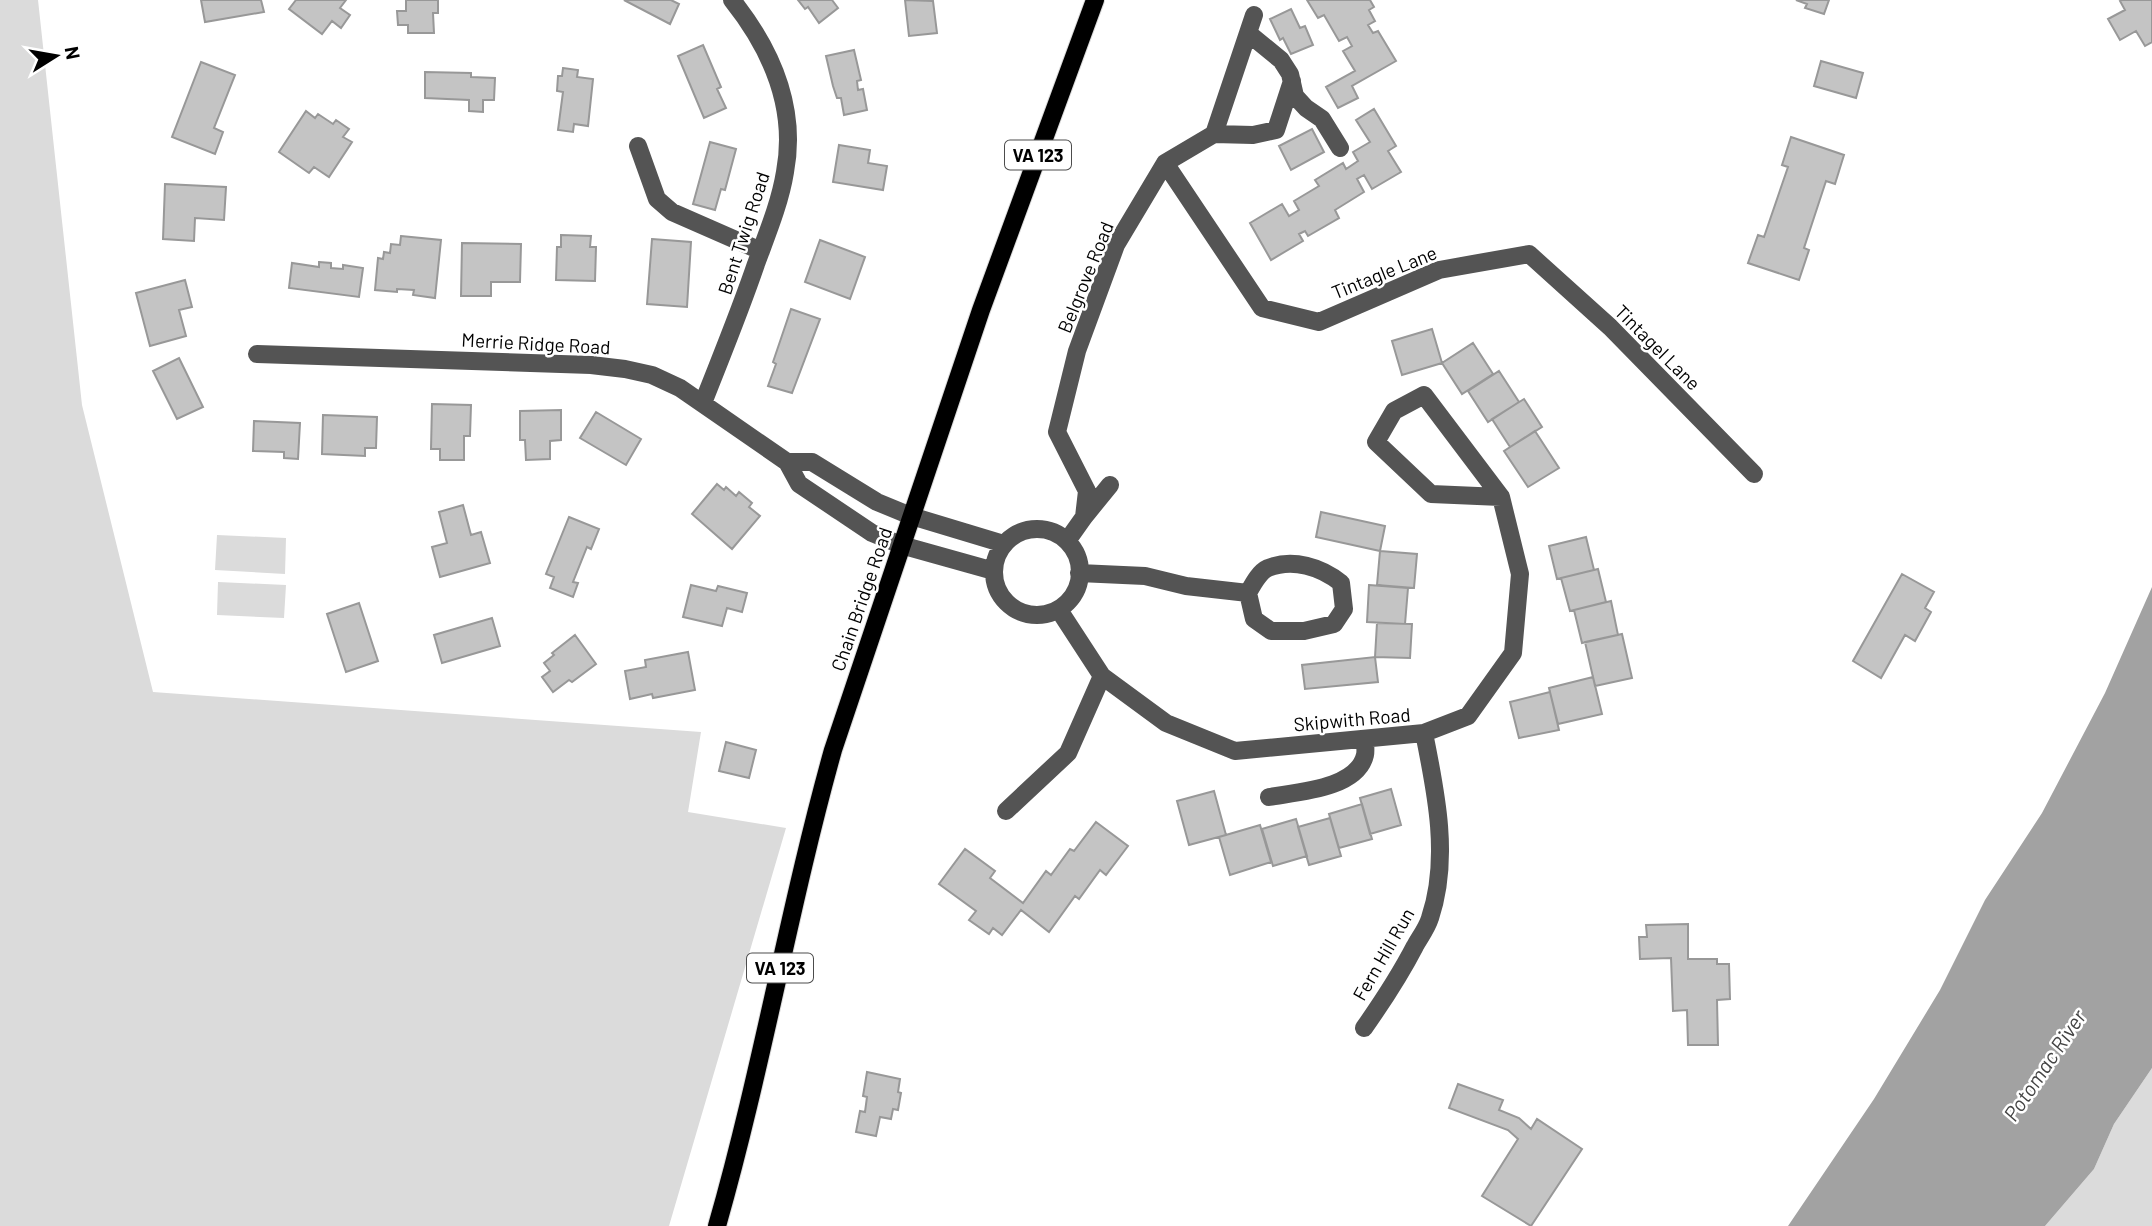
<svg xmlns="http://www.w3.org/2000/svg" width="2152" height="1226" viewBox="0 0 2152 1226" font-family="Barlow,sans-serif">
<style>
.green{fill:#dbdbdb}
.water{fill:#a2a2a2}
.building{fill:#c4c4c4;stroke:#989898;stroke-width:2}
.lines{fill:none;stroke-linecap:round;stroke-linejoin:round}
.major-casing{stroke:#dbdbdb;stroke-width:20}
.minor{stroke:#545454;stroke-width:18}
.major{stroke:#000;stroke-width:18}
.labels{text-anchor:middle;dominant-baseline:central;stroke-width:5;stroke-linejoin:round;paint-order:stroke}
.shield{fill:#fff;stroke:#4c4c4c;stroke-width:2}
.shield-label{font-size:18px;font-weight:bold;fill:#000}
.street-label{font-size:19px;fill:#000;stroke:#fff}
.water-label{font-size:21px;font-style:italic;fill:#434343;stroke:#fff}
</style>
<rect width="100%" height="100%" fill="#fff"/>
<!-- green -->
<path class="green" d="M 0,0 L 38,0 L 82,405 L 153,692 L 701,732 L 688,812 L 786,828 L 669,1226 L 0,1226 Z
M 217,535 L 286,538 L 285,574 L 215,570 Z
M 218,582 L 286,585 L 284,618 L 217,615 Z
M 2152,1068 L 2152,1226 L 2045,1226 L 2094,1169 L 2114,1124 Z"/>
<!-- water -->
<path class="water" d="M 2152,587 L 2152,1068 L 2114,1124 L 2094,1169 L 2045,1226 L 1788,1226 L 1874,1099 L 1940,990 L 1985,900 L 2042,813 L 2105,693 Z"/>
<!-- building -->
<path class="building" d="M 201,0 L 261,0 L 264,12 L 205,22 Z
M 296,0 L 346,0 L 340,8 L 350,15 L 341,28 L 332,21 L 322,34 L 289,9 Z
M 406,0 L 438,0 L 438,13 L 433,13 L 434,33 L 408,33 L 408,25 L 398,25 L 397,11 L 406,11 Z
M 624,0 L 671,0 L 679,4 L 670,24 Z
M 798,0 L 832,0 L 838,8 L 819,23 L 808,7 L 805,9 Z
M 905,0 L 933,1 L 937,33 L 909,36 Z
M 1307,0 L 1370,0 L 1374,7 L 1369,10 L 1375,21 L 1368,25 L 1373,33 L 1378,31 L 1396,61 L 1352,86 L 1358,98 L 1338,108 L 1326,87 L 1355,71 L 1343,51 L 1352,46 L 1347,37 L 1339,41 L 1324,15 L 1318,18 Z
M 1796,0 L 1829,0 L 1824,14 L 1805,8 L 1807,4 Z
M 2122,0 L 2152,0 L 2152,42 L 2145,46 L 2136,31 L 2120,40 L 2108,19 L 2125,10 L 2120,1 Z
M 1291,9 L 1300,28 L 1305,26 L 1313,45 L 1291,54 L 1283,38 L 1280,40 L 1270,19 Z
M 703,45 L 721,87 L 717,89 L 726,108 L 704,118 L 678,56 Z
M 854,50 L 861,80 L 857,81 L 858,90 L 863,89 L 867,110 L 844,115 L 841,98 L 837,98 L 833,86 L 826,56 Z
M 1821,61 L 1863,73 L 1856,98 L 1814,86 Z
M 201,62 L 235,75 L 214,128 L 223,132 L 215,154 L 172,137 Z
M 563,68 L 578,70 L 577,77 L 593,79 L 588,126 L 574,124 L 573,132 L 558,130 L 563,92 L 557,91 L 558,76 L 562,76 Z
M 425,72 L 471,73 L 471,77 L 495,78 L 494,100 L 483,100 L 483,112 L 469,111 L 469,100 L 425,98 Z
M 1374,109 L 1396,146 L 1388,151 L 1401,172 L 1372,189 L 1364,175 L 1357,179 L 1364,192 L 1335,210 L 1339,218 L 1308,236 L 1305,231 L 1299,234 L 1303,241 L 1271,260 L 1250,223 L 1282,204 L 1289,216 L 1299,210 L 1294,201 L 1319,186 L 1315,180 L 1343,163 L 1346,169 L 1358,161 L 1353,152 L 1370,142 L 1356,120 Z
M 306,111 L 315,118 L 318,114 L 333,124 L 336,120 L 349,129 L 343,137 L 352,142 L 329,177 L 314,167 L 309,173 L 279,152 Z
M 1312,129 L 1324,152 L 1291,170 L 1279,146 Z
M 1791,137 L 1844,155 L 1835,184 L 1826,181 L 1804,248 L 1809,250 L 1799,280 L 1748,263 L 1758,235 L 1764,237 L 1788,167 L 1782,165 Z
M 710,142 L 736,149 L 725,190 L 721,189 L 715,210 L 693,204 Z
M 839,145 L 870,150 L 868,163 L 887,166 L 883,190 L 833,182 Z
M 165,184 L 226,187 L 224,220 L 195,218 L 194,241 L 163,239 Z
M 561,235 L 591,236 L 590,247 L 596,247 L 595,281 L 556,280 L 557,247 L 561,247 Z
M 401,236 L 441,240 L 435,298 L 413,295 L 414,290 L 397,289 L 397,292 L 375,290 L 378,258 L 383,259 L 384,252 L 390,253 L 391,244 L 400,245 Z
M 652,239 L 691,242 L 687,307 L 647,304 Z
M 820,240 L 865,257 L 850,299 L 805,282 Z
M 462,243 L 521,244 L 520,282 L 491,282 L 491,296 L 461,296 Z
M 319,262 L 331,263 L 331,268 L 343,269 L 343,265 L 363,268 L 359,297 L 289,288 L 292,263 L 319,267 Z
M 185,280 L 192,307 L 179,310 L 186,336 L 150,346 L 136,293 Z
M 791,309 L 820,319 L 792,393 L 768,386 L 776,364 L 773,362 Z
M 1432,329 L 1442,363 L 1402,375 L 1392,341 Z
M 1473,343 L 1493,374 L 1462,394 L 1442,363 Z
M 179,358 L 203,407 L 177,419 L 153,371 Z
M 1499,371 L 1519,402 L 1488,422 L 1468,391 Z
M 1524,399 L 1542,427 L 1510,447 L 1492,419 Z
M 432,404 L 471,405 L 470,436 L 464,436 L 464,460 L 440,460 L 440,449 L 431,449 Z
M 561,410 L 561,440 L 550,441 L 550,459 L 526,460 L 525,440 L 520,440 L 520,411 Z
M 596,412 L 641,439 L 626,465 L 580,438 Z
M 323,415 L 377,417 L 376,448 L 365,448 L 365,456 L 322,454 Z
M 254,421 L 300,423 L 298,459 L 284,458 L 284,452 L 253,451 Z
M 1535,431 L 1559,468 L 1528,487 L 1504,451 Z
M 717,484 L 724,490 L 726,487 L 736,496 L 739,492 L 752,503 L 749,507 L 760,516 L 732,549 L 692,514 Z
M 463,505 L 471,535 L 481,532 L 490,563 L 440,577 L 432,547 L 447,543 L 439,512 Z
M 1321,512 L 1385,526 L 1380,551 L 1316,537 Z
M 569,517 L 599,529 L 591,549 L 587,547 L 573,582 L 578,583 L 573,597 L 550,588 L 554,577 L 546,574 Z
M 1586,537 L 1594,570 L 1557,579 L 1549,546 Z
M 1380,551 L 1417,554 L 1414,588 L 1377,585 Z
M 1598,569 L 1606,602 L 1570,611 L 1561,578 Z
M 1902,574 L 1934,592 L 1925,608 L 1931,612 L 1915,641 L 1905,635 L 1881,678 L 1853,661 Z
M 691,585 L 716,591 L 718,586 L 747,593 L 742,612 L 727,608 L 722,626 L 683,617 Z
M 1369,585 L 1408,588 L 1405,624 L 1367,622 Z
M 1611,601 L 1618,635 L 1582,643 L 1574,610 Z
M 359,603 L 378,661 L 346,672 L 327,614 Z
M 492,618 L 500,646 L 442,663 L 434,635 Z
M 1377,623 L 1412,624 L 1410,658 L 1375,657 Z
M 1622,634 L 1632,678 L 1595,686 L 1585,642 Z
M 575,635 L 596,664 L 572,682 L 569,680 L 553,692 L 542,677 L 550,671 L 544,663 L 554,655 L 552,653 Z
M 688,652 L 695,690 L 653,698 L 652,694 L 630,699 L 625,671 L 646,667 L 645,660 Z
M 1375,657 L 1378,682 L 1305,689 L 1302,665 Z
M 1593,677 L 1602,714 L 1558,724 L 1549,688 Z
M 1550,692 L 1559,730 L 1519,738 L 1510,702 Z
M 726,742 L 756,750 L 749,778 L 719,771 Z
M 1391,789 L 1401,825 L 1370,834 L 1360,798 Z
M 1214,791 L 1226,835 L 1189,845 L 1177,801 Z
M 1362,804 L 1372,839 L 1339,848 L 1329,814 Z
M 1330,818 L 1341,856 L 1309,865 L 1298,827 Z
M 1296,819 L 1307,856 L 1273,866 L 1262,829 Z
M 1096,822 L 1128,846 L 1106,875 L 1100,870 L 1079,899 L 1075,896 L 1049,932 L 1021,910 L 1002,935 L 993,928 L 989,934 L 969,920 L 976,911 L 939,884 L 965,849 L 995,871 L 990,878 L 1023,903 L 1046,871 L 1051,875 L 1070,849 L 1074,851 Z
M 1260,825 L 1271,862 L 1230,875 L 1219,837 Z
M 1688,924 L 1688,959 L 1717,959 L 1717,964 L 1729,964 L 1730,999 L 1717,1000 L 1718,1045 L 1688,1045 L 1687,1010 L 1673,1011 L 1671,958 L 1640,959 L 1639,937 L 1647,937 L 1646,925 Z
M 867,1072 L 900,1079 L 898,1092 L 901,1093 L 898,1110 L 893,1109 L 891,1119 L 880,1117 L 876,1136 L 856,1132 L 860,1111 L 865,1112 L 867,1097 L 863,1096 Z
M 1458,1084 L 1503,1100 L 1499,1110 L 1519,1118 L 1531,1129 L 1537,1119 L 1582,1149 L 1531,1226 L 1482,1196 L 1518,1139 L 1508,1130 L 1449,1108 Z"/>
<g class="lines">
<defs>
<path id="major" d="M 717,1226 C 762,1069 789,907 833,750 L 981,310 L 1095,0"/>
</defs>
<!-- major casing -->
<use href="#major" class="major-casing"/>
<!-- minor -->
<path class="minor" d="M 1248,33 L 1281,60 L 1290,74 L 1295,96 L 1306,108 L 1322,119 L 1340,148
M 1214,134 L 1253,135 L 1276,130 L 1292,81
M 638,146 L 657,199 L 672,212 L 761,251
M 1165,163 L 1262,308 L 1319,322 L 1439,270 L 1529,254 L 1610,327 L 1754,474
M 257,354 L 591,365 L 625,369 L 652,375 L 680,388 L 787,462 L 799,484 L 872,533 L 901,545 L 994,571
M 1424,395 L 1501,497 L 1431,494 L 1376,442 L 1394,411 Z
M 703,403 C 721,357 740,311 756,264 C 767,234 780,203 785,172 C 797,108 771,49 732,0
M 787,462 L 812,462 L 877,502 L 911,516 L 1004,544
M 1084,517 L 1110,485
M994 572a43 43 0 1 1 86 0a43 43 0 1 1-86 0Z
M 1067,541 L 1084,517 L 1087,491 L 1057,432 L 1077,351 L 1116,245 L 1165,163 L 1214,134 L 1254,15
M 1079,573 L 1145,576 L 1186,586 L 1248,593 L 1254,619 L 1271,631 L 1304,631 L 1334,624 L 1344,609 L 1341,583 C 1321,567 1293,558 1268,568 C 1259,572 1253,584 1248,593
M 1059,610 L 1102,676 L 1166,723 L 1235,751 L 1424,733 L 1468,716 L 1513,653 L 1520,574 L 1501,497
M 1269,797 C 1297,792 1357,789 1365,755 C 1366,751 1365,744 1365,739
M 1006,811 L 1068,753 L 1102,676
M 1364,1028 C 1383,1001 1400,975 1415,946 C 1420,937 1427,928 1430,918 C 1450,859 1436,792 1424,733"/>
<!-- major -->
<use href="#major" class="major"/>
</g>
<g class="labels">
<!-- shield labels -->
<g class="shield">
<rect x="1005" y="140.5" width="66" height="29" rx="5"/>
<rect x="747" y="953.5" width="66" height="29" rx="5"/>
</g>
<g class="shield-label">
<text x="1038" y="155">VA 123</text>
<text x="780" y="968">VA 123</text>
</g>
<!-- street labels -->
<g class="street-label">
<text transform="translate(743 233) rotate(-72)">Bent Twig Road</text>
<text transform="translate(1384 272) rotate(-22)">Tintagle Lane</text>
<text transform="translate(1085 277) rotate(-68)">Belgrove Road</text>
<text transform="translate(536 343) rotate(3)">Merrie Ridge Road</text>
<text transform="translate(1658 347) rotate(45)">Tintagel Lane</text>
<text transform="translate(861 599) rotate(-71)">Chain Bridge Road</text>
<text transform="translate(1352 719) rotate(-5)">Skipwith Road</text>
<text transform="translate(1383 954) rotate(-60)">Fern Hill Run</text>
</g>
<!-- water labels -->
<g class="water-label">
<text transform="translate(2044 1065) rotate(-56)">Potomac River</text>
</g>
</g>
<!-- north arrow -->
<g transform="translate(56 56) rotate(79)" stroke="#ffffff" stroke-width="5" paint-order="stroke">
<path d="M0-5L12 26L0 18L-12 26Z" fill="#000000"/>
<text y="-10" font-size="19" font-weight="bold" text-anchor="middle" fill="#000000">N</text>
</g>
</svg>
